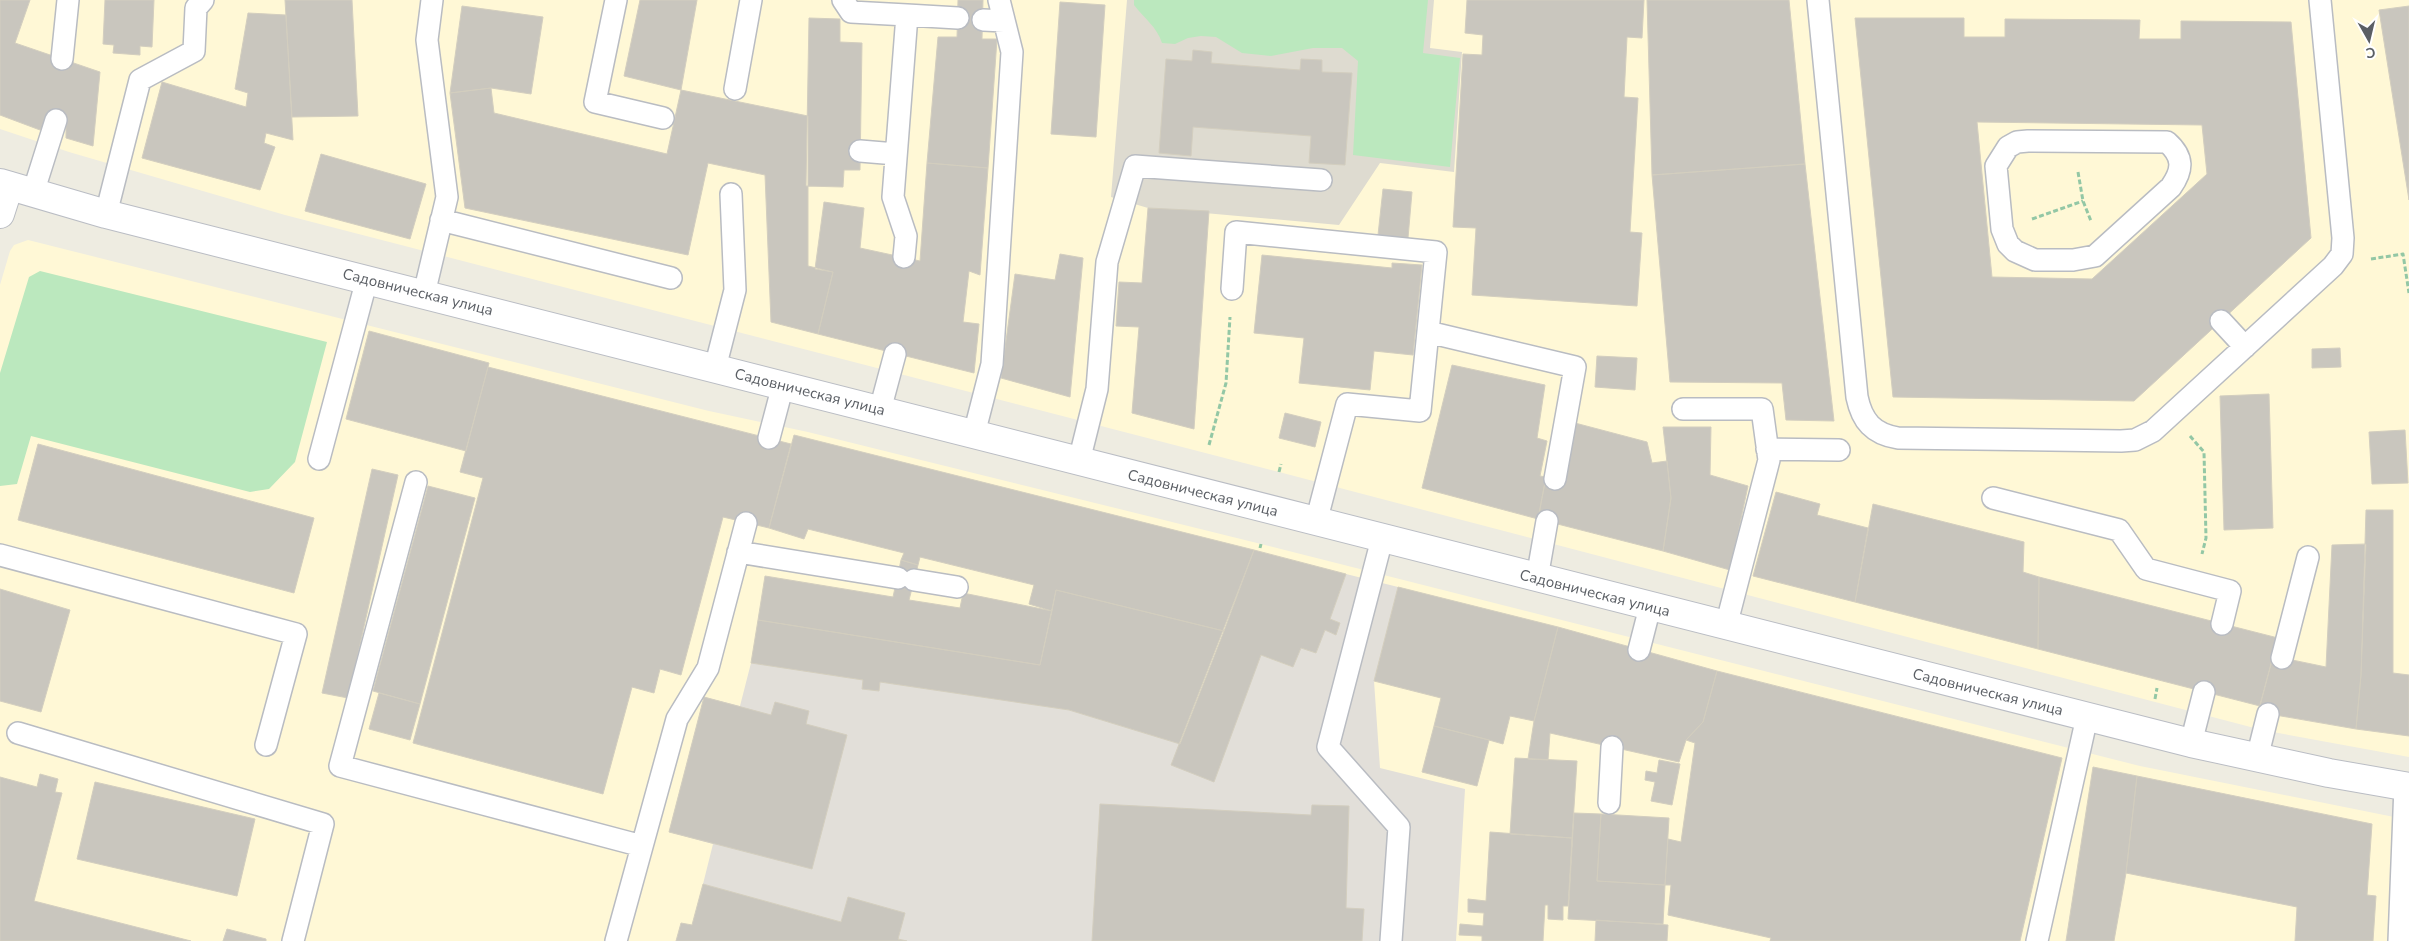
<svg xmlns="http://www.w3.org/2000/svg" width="2409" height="941" viewBox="0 0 2409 941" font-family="'Nunito Sans',sans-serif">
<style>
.commercial{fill:#fff8d6}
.industrial{fill:#e2dfd9}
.education{fill:#dedbd0}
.green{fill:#bbe8be}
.building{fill:#c9c6be;stroke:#d3cebf;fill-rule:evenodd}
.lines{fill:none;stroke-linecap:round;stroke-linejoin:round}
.lane-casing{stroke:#b9bcc2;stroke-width:24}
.street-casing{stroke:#b9bcc2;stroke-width:30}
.secondary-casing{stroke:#babdc4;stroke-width:30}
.path{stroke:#93c7a5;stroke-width:3;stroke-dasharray:5 2.5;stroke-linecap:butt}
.lane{stroke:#fff;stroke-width:21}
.street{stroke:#fff;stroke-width:28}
.secondary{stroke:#fff;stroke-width:28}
.labels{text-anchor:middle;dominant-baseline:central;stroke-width:4.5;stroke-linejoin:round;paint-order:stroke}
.street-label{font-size:15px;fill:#5a5e64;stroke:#fff}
</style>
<rect width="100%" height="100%" fill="#eeece1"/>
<!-- commercial -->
<path class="commercial" d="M 0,0 L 2409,0 L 2409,757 L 2262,730 L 1279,472 L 285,215 L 69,152 L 0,129 Z
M 28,240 L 709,411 L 808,432 L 1261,544 L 2140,766 L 2409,820 L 2409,941 L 0,941 L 0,285 L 10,251 L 14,245 Z"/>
<!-- industrial -->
<path class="industrial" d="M 1346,574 L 1398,587 L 1374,681 L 1380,768 L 1465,789 L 1456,941 L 907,941 L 898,939 L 904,913 L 848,897 L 841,922 L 703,884 L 713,844 L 669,832 L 704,697 L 740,706 L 751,663 L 863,680 L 862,689 L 879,691 L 880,682 L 1069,710 L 1180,744 L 1261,655 L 1292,667 L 1301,648 L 1316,653 L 1325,630 L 1336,635 L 1340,623 L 1330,619 Z"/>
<!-- education -->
<path class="education" d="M 1127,0 L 1434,0 L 1430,48 L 1462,52 L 1454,172 L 1380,163 L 1339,225 L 1148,208 L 1111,197 Z"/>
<!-- green -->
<path class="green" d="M 1134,0 L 1428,0 L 1423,53 L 1460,58 L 1450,167 L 1353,155 L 1358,61 L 1342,48 L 1313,48 L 1271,56 L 1242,53 L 1216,37 L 1201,36 L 1188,38 L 1175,44 L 1162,43 C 1157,27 1144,18 1134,5 Z
M 40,271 L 327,342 L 295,462 L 269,489 L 250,492 L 31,436 L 17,484 L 0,486 L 0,373 L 29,277 Z"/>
<!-- building -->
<path class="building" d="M 0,0 L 30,0 L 15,43 L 100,72 L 93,146 L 66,138 L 66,123 L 49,118 L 40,130 L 0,115 Z
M 105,0 L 154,0 L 152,47 L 140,46 L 140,55 L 113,53 L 114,45 L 103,44 Z
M 285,0 L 352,0 L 358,116 L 292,117 Z
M 640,0 L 697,0 L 681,90 L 624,76 Z
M 958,0 L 983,0 L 982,39 L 997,39 L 988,168 L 927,163 L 938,37 L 957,37 Z
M 1467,0 L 1644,0 L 1642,38 L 1627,37 L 1624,97 L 1638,98 L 1630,232 L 1642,233 L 1637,306 L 1472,295 L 1476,228 L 1453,227 L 1463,54 L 1482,55 L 1483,35 L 1465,33 Z
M 1647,0 L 1789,0 L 1805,164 L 1652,175 Z
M 1060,2 L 1105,5 L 1096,137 L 1051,134 Z
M 462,6 L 543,17 L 531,94 L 491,88 L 450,93 Z
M 2409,6 L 2409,200 L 2379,10 Z
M 248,13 L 286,15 L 293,140 L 266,133 L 264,143 L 275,147 L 260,190 L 142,158 L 162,82 L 246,107 L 248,93 L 235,89 Z
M 809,18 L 840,19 L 840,42 L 862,43 L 860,170 L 844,170 L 843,187 L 806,186 Z
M 1855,18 L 1964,18 L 1964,37 L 2005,37 L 2005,19 L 2140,20 L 2139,39 L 2181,39 L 2181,21 L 2291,22 L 2311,238 L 2134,401 L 1893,397 ZM 1977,122 L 2202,125 L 2207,174 L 2092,279 L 1992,277 Z
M 1193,50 L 1212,52 L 1211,63 L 1300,70 L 1301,59 L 1322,60 L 1322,72 L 1352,73 L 1345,165 L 1309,163 L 1311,136 L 1193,127 L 1191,156 L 1159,153 L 1166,59 L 1192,61 Z
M 491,88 L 494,113 L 667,154 L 681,90 L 808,116 L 808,266 L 833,272 L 818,334 L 771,322 L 765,175 L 708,163 L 688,255 L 465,208 L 450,93 Z
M 321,154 L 426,184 L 410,239 L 305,211 Z
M 927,163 L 988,168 L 980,275 L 969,271 L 963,322 L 979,324 L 974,373 L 818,334 L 833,272 L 815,269 L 824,202 L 864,208 L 860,248 L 920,261 Z
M 1805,164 L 1834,421 L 1786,420 L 1782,383 L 1670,382 L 1652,175 Z
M 1383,189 L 1412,192 L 1408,238 L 1378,235 Z
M 1148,208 L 1209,211 L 1194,429 L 1132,413 L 1139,327 L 1116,326 L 1119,282 L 1142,283 Z
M 1060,254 L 1083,258 L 1070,397 L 1001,378 L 1015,274 L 1055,280 Z
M 1262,255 L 1392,268 L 1392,263 L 1422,265 L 1413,355 L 1374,351 L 1370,390 L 1299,383 L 1304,338 L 1254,333 Z
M 369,331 L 489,363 L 466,451 L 346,419 Z
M 2340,348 L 2341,367 L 2312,368 L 2312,349 Z
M 1597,356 L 1637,358 L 1635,390 L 1595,387 Z
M 1452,365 L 1545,385 L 1537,438 L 1547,441 L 1540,476 L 1546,477 L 1538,519 L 1422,488 Z
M 488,367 L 791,444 L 769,528 L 723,517 L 681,675 L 660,669 L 654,693 L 632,687 L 603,794 L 413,743 L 483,478 L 460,472 Z
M 2269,394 L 2273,528 L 2224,530 L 2220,396 Z
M 1285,413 L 1321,422 L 1315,447 L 1279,438 Z
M 1575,423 L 1647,442 L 1652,463 L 1667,461 L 1671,498 L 1663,551 L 1538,519 L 1546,477 Z
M 1663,427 L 1711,427 L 1710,475 L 1748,486 L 1730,570 L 1663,551 L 1671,498 Z
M 2405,430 L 2408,483 L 2372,484 L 2369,432 Z
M 794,435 L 1254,550 L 1224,631 L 1056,590 L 1052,611 L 1029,604 L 1034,585 L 920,557 L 918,565 L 901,560 L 904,553 L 808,529 L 804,539 L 769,528 Z
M 38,444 L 314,518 L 294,593 L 18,520 Z
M 372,469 L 398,475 L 348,698 L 322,693 Z
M 428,486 L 475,498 L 420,704 L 373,691 Z
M 1776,492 L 1820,504 L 1817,515 L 1868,528 L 1855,602 L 1753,576 Z
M 1873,504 L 2024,542 L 2023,572 L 2039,577 L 2038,649 L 1855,602 Z
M 2366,510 L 2393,510 L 2393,673 L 2409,675 L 2409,736 L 2356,729 L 2361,675 Z
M 2366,544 L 2361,675 L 2356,729 L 2258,712 L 2273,656 L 2326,667 L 2332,545 Z
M 1254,550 L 1346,574 L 1330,619 L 1340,623 L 1336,635 L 1325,630 L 1316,653 L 1301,648 L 1293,667 L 1261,655 L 1214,782 L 1171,765 Z
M 901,560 L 918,565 L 909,600 L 960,608 L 963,593 L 1052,611 L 1040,665 L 758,620 L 765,576 L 893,597 Z
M 2039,577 L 2278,638 L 2260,706 L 2038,649 Z
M 1398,587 L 1558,627 L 1534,721 L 1510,716 L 1503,744 L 1489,740 L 1434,726 L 1441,698 L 1374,681 Z
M 0,589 L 70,610 L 41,712 L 0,701 Z
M 1056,590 L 1224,631 L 1180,744 L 1069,710 L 880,682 L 879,691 L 862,689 L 863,680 L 751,663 L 758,620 L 1040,665 Z
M 1558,627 L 1717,671 L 1703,722 L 1686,740 L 1679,762 L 1550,733 L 1548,760 L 1528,759 L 1534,721 Z
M 1717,671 L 2062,758 L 2020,941 L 1770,941 L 1771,938 L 1668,915 L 1671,885 L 1665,885 L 1668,839 L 1681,842 L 1695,743 L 1686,740 L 1703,722 Z
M 379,693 L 420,704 L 410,740 L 369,729 Z
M 704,697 L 771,715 L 775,702 L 809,711 L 806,724 L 847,735 L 812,869 L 669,832 Z
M 1434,726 L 1489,740 L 1477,786 L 1422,772 Z
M 1515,758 L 1577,761 L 1572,838 L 1510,834 Z
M 1659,760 L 1680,764 L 1672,805 L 1651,801 L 1655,782 L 1645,780 L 1646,771 L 1657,773 Z
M 2093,767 L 2137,776 L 2126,873 L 2114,941 L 2066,941 Z
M 40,774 L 58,779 L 55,792 L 62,793 L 34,901 L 191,941 L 0,941 L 0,777 L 37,787 Z
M 2137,776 L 2372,824 L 2367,895 L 2376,896 L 2373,941 L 2295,941 L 2297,907 L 2126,873 Z
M 95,782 L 255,819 L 237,896 L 77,859 Z
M 1100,804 L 1311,815 L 1312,805 L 1349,806 L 1346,908 L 1364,909 L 1362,941 L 1092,941 Z
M 1574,813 L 1601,814 L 1597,881 L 1665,885 L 1663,924 L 1568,919 Z
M 1601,814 L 1669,818 L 1665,885 L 1597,881 Z
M 1490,832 L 1572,838 L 1568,906 L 1563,906 L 1563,920 L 1548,919 L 1548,905 L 1545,905 L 1543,941 L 1482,941 L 1482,936 L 1459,935 L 1460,924 L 1483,926 L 1484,913 L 1468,912 L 1468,899 L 1486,901 Z
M 703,884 L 841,922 L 848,897 L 905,913 L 898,939 L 907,941 L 676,941 L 681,923 L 692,925 Z
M 1596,920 L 1668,925 L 1667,941 L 1595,941 Z
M 227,929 L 266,939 L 266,941 L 223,941 Z"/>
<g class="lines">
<defs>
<path id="lane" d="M 616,0 L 595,102 L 663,118
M 843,0 L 851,12 L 907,15 L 893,197 L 906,236 L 904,257
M 1818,0 L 1857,397 C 1862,421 1873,434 1898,438 L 2121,441 L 2135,440 L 2153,431 L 2333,266 L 2342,254 L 2343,238 L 2320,0
M 907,15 L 958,18
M 983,20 L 1004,21
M 62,59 L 68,0
M 735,89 L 751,0
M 2028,141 L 2167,142 C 2184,157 2183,170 2171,187 L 2095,256 L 2073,260 L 2035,260 L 2015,251 L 2008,244 L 2002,229 L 1996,166 L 2008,147 L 2017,142 Z
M 860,151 L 896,154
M 33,193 L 56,120
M 106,214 L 140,80 L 194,51 L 196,8 L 203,0
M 441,220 L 671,278
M 1232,289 L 1236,232 L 1436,252 L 1420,411 L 1347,404 L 1316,522
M 424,294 L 447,197 L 427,40 L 432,0
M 2221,321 L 2245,347
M 1428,332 L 1575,367 L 1555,479
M 715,368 L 735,290 L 731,194
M 1683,409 L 1762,409 L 1769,460 L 1726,626
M 880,410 L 895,354
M 974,434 L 992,364 L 1012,52 L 999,0
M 769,438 L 783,385
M 1767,449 L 1839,450
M 319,459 L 367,279
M 1079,461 L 1097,389 L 1107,262 L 1135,166 L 1321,180
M 416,482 L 340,766 L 642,846
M 1993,498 L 2119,530 L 2146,569 L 2230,591 L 2222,624
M 1382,539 L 1328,747 L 1399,827 L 1391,941
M 738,552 L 898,578
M 0,555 L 296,634 L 266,745
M 1537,578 L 1547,521
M 914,580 L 957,587
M 1639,650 L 1650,607
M 2282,658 L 2308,557
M 18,733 L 323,824 L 293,941
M 2191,743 L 2204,692
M 2257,758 L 2268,714
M 1609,803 L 1612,747
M 616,941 L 677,719 L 708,668 L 746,523
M 2037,941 L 2087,717
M 2399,941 L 2405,786"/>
<path id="street" d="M 0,214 L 9,186"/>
<path id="secondary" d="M 0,183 L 106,214 L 2191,743 L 2329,773 L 2409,787"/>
</defs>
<!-- lane casing -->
<use href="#lane" class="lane-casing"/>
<!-- street casing -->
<use href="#street" class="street-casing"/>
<!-- secondary casing -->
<use href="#secondary" class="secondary-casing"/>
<!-- path -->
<path class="path" d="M 2078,172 L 2083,201 L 2091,221
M 2032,219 L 2083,201
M 2371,259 L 2403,254 L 2409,293
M 2190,436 L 2204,452 L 2206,538 L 2202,554
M 1209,445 L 1226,383 L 1230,317
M 1279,472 L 1281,464
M 1260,548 L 1261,544
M 2155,699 L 2157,688"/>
<!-- lane -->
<use href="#lane" class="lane"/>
<!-- street -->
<use href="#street" class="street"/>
<!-- secondary -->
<use href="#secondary" class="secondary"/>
</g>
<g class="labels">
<!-- street labels -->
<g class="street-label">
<text transform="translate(418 292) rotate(14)">Садовническая улица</text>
<text transform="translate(810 392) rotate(14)">Садовническая улица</text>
<text transform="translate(1203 493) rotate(14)">Садовническая улица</text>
<text transform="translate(1595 593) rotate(14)">Садовническая улица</text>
<text transform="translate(1988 692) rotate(14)">Садовническая улица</text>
</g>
</g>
<!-- north arrow -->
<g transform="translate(2369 40) rotate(172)" stroke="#ffffff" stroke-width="4" paint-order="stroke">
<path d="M0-4L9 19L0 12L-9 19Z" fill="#5a5e64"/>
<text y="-8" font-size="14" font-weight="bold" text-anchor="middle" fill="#5a5e64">С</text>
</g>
</svg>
